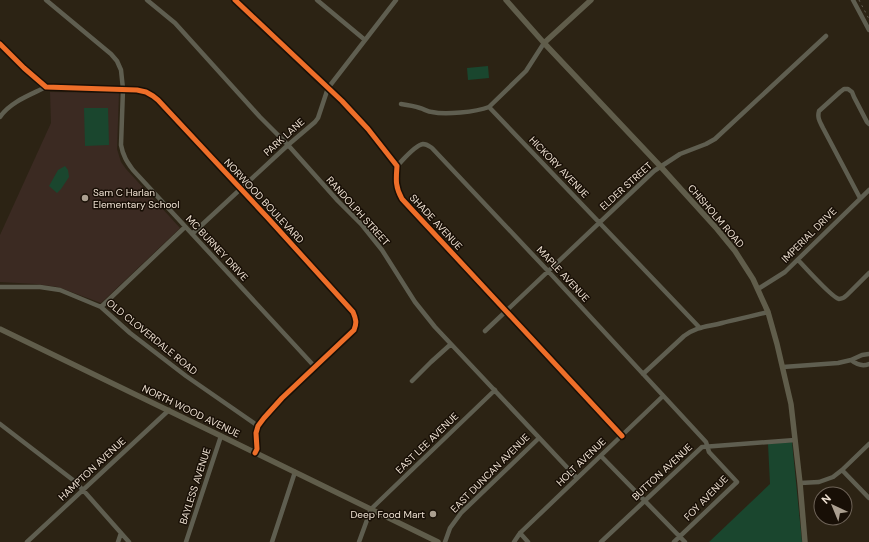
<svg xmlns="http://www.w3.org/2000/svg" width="869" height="542" viewBox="0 0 869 542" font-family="'DM Sans',sans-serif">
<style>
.education{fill:#3b2a22}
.green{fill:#1a462e}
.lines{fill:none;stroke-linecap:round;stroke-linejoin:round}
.minor{stroke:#5f5e50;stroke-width:4.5}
.major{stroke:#605d4b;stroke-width:5.5}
.rail{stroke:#645f54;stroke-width:1;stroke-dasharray:2 4;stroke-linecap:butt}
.cycleway-casing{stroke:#180f06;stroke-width:8}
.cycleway{stroke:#ee6e29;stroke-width:5}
.poi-dot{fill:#ab9f90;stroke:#180f06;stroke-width:1.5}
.labels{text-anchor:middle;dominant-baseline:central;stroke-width:3;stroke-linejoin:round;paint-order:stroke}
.street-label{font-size:10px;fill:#efe2d3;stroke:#180f06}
.poi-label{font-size:10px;fill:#efe2d3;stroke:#180f06;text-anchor:start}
</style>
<rect width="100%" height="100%" fill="#2c2314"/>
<!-- education -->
<path class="education" d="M 50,92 L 119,93 L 117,149 L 121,162 L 126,169 L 180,228 L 101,303 L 58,287 L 36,284 L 0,282 L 0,235 L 51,123 Z"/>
<!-- green -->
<path class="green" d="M 488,66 L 489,78 L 468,80 L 467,68 Z
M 84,108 L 108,108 L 109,145 L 85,146 Z
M 65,166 L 68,170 L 69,177 L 61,189 L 57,193 L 49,186 L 58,170 Z
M 792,442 L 802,542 L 709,542 L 770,484 L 768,444 Z"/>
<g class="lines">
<!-- minor -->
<path class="minor" d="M 46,0 L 111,54 L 117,61 L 121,70 L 123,89 L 121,145 C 123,156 127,162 133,170 L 315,367
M 147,0 L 175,23 L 260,117 L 288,145 L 338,201 L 362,225 L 382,250 L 415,302 L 435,327 L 577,478
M 235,0 L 342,101 L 368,129 L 397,166 C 396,179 395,187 402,199 L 622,436
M 317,0 L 365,40
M 853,0 L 869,30
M 0,44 L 24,68 L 46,87 L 137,90 L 146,92 L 153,96 L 158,100 L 267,217 L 353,312 C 356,319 357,323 354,330 L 282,398 L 264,418 L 258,426 L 256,433 L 257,449 L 255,453
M 401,104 C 408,105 414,106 420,108 C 424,109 428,112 432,112 C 445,115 476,112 489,107 L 526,71 L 544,43
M 489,107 L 699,327
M 0,117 C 10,102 30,95 46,87
M 397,166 C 403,160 415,145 423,144 C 427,144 429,146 432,148 L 548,271 L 706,442 L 709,452 L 737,482 L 674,542
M 860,198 L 823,128 C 820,122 817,118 819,111 L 840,92 L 844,89 L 848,89 L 852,92 L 854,97 L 867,122 L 869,124
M 192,234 L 288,145 L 315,122 L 318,118 L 328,88 L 335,79 L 396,0
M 798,260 C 804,266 832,298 839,299 C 842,299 845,297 847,295 L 869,273
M 0,287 L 40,287 L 60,290 L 101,307 L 130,333 L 186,376 L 258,426
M 758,289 L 785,272 L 869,190
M 101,307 L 185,227
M 485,331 L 654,171 L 680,154 L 706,144 L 715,139 L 826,36
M 851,360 L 862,355 L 869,354
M 783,367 L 838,363 L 851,360 C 856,364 862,367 869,364
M 643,374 L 684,336 C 698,326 707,327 722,323 C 738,319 753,316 768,312
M 412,381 L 431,362 L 451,344
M 0,424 L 73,480 L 83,490 L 129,542
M 601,456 L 685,542
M 842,470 L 869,498
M 800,483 L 819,482 L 833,477 L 842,470 L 869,444
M 520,533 L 528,542
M 27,542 L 169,410
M 118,542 L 121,533
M 186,542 L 221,436
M 272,542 L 295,472
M 359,542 L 371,509 L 495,390
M 445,542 L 450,528 L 461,513 L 539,438
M 514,542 L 520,533 L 663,396
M 601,542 L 702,447 L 795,440"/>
<!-- major -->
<path class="major" d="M 506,0 L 544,43 L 661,167 L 717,229 L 735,251 L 753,279 L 768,312 L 777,344 L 791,404 L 800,483 L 805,542
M 544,43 L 591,0
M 0,329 L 221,436 L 438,542"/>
<!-- rail -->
<path class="rail" d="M 859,0 L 869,19"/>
<defs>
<path id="cycleway" d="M 235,0 L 342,101 L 368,129 L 397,166 C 396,179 395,187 402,199 L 622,436
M 0,44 L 24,68 L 46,87 L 137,90 L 146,92 L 153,96 L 158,100 L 267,217 L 353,312 C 356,319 357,323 354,330 L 282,398 L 264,418 L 258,426 L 256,433 L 257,449 L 255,453"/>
</defs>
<!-- cycleway casing -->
<use href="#cycleway" class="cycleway-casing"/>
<!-- cycleway -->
<use href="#cycleway" class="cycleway"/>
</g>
<!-- markers -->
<g class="poi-dot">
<circle cx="85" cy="198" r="4"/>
<circle cx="433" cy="514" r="4"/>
</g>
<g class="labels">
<!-- street labels -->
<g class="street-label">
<text transform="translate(284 137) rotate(-42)">PARK LANE</text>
<text transform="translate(559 167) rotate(46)">HICKORY AVENUE</text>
<text transform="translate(626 186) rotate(-42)">ELDER STREET</text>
<text transform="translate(264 201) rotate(47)">NORWOOD BOULEVARD</text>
<text transform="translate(358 211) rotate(48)">RANDOLPH STREET</text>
<text transform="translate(716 216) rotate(49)">CHISHOLM ROAD</text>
<text transform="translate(436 222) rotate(47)">SHADE AVENUE</text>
<text transform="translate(809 235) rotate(-45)">IMPERIAL DRIVE</text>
<text transform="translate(217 248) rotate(47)">MC BURNEY DRIVE</text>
<text transform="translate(563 274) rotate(47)">MAPLE AVENUE</text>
<text transform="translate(152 337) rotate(39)">OLD CLOVERDALE ROAD</text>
<text transform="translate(191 411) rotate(26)">NORTH WOOD AVENUE</text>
<text transform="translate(427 443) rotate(-44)">EAST LEE AVENUE</text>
<text transform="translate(581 462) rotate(-44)">HOLT AVENUE</text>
<text transform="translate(92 469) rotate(-43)">HAMPTON AVENUE</text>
<text transform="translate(662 472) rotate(-43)">BUTTON AVENUE</text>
<text transform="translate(490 473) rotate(-45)">EAST DUNCAN AVENUE</text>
<text transform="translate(195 486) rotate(-72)">BAYLESS AVENUE</text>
<text transform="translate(706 498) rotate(-46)">FOY AVENUE</text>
</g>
<!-- poi labels -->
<g class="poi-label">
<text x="93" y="192">Sam C Harlan<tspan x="93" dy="12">Elementary School</tspan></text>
<text x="425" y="514" text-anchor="end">Deep Food Mart</text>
</g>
</g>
<!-- north arrow -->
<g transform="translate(833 506) rotate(316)"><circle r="19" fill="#180f06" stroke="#6e6358"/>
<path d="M0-3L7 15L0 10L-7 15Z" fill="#ab9f90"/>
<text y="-6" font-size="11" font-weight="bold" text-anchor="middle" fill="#efe2d3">N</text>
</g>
</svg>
